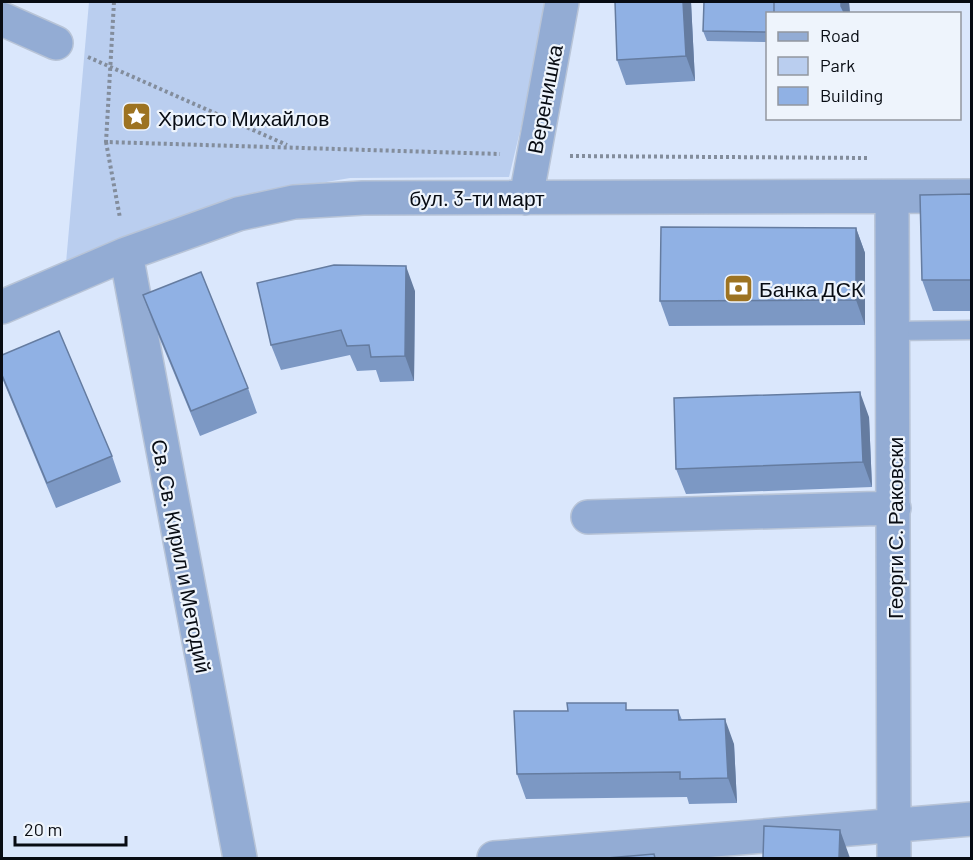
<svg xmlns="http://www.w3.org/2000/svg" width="973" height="860" viewBox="0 0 973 860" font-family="Barlow,sans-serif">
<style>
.green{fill:#baceef}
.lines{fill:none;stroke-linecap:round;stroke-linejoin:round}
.lane-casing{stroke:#b8c4d7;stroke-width:21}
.street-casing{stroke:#b8c4d7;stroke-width:36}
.path{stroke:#838d9c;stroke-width:4;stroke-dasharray:3 3;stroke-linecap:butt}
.lane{stroke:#93acd4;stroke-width:18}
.street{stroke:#93acd4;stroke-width:33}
.wall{fill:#7c98c4}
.shaded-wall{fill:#657ca0}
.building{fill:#90b1e4;stroke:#657ca0;stroke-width:1.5}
.labels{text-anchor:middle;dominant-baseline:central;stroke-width:4.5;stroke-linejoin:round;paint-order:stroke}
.street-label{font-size:21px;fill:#080c13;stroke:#eef4fc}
.poi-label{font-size:21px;fill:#080c13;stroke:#eef4fc;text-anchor:start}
</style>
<rect width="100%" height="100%" fill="#dae7fc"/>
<!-- green -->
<path class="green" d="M 89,2 L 551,2 L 509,177 L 350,178 L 237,197 L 181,216 L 129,240 L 66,263 Z"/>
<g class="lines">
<defs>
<path id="lane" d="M 893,331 L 972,330"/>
<path id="street" d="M 2,19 L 56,43
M 892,197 L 894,858
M 526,198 L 562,2
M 126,254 L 240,858
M 2,307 L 126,254 L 238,214 L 294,202 L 363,198 L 972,196
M 588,517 L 894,508
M 494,858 L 972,819"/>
</defs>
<!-- lane casing -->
<use href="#lane" class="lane-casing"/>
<!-- street casing -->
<use href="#street" class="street-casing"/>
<!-- path -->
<path class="path" d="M 114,2 L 106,142 L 500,154
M 88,57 L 287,145
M 106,142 L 120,218
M 570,156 L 869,158"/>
<!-- lane -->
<use href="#lane" class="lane"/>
<!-- street -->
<use href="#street" class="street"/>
</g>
<!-- wall -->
<path class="wall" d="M 615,2 L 691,2 L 695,81 L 626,85 L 617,60 Z
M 704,2 L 849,2 L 850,14 L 768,14 L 768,42 L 707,41 L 703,31 Z
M 972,194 L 972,311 L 933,311 L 922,280 Z
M 856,228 L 865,253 L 865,325 L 669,326 L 660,301 Z
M 415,291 L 414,381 L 380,382 L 376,370 L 357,371 L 350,355 L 281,370 L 271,345 Z
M 143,295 L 248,388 L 257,413 L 200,436 L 152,320 Z
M 2,355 L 112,456 L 121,482 L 56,508 L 2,378 Z
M 869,417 L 872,487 L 686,494 L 676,469 Z
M 629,710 L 678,710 L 682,720 L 734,744 L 737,803 L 689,804 L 687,797 L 526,799 L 517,774 Z"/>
<!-- shaded-wall -->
<path class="shaded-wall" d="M 683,2 L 691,2 L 695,81 L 686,56 Z
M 841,2 L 849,2 L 850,14 L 844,14 L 841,6 Z
M 856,228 L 865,253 L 865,325 L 856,300 Z
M 406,266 L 415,291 L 414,381 L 405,356 Z
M 860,392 L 869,417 L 872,487 L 863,462 Z
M 725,719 L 734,744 L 737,803 L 728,778 Z
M 840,830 L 850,858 L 839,858 Z"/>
<!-- building -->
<path class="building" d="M 615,2 L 683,2 L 686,56 L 617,60 Z
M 704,2 L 774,2 L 774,14 L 768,14 L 768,32 L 703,31 Z
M 774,2 L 841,2 L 841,6 L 845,14 L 774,14 Z
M 972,194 L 972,280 L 922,280 L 920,195 Z
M 661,227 L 856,228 L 856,300 L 660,301 Z
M 334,265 L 406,266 L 405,356 L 371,357 L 369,345 L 347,346 L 341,330 L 271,345 L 257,283 Z
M 201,272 L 248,388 L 191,411 L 143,295 Z
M 59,331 L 112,456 L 47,483 L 2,375 L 2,355 Z
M 860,392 L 863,462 L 676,469 L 674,398 Z
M 567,703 L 626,703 L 626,710 L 678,710 L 679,720 L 725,719 L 728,778 L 680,779 L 680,772 L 517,774 L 514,711 L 568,711 Z
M 764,826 L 840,830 L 839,858 L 763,858 Z
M 654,854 L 655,858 L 607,858 Z"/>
<!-- icons -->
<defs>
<symbol id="sight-square" viewBox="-11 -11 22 22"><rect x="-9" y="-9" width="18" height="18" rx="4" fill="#9d7322" stroke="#eef4fc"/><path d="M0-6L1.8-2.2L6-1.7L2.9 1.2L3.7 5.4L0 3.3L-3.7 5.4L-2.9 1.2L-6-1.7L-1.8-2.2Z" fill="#fff"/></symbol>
<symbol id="bank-square" viewBox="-11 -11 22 22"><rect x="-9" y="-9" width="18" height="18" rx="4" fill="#9d7322" stroke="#eef4fc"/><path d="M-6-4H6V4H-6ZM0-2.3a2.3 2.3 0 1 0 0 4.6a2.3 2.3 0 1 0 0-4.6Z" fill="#fff"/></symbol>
</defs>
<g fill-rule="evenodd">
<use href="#sight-square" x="120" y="100" width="33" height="33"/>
<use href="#bank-square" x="722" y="272" width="33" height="33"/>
</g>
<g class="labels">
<!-- street labels -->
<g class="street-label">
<text transform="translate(544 99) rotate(-79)">Веренишка</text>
<text x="477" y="197">бул. 3-ти март</text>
<text transform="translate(894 528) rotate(-90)">Георги С. Раковски</text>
<text transform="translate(182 556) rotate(79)">Св. Св. Кирил и Методий</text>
</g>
<!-- poi labels -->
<g class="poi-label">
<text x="158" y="117">Христо Михайлов</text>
<text x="759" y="288">Банка ДСК</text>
</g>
</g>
<!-- border -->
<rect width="973" height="860" fill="none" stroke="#080c13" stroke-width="6"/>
<!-- legend -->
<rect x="766" y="12" width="195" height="108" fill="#eef4fc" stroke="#92979f" stroke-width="1.5"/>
<rect x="778" y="32" width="30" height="9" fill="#93acd4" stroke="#92979f" stroke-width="1.5"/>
<text x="820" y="42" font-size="18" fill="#080c13">Road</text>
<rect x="778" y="57" width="30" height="18" fill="#baceef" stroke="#92979f" stroke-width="1.5"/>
<text x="820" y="72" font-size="18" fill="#080c13">Park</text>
<rect x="778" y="87" width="30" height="18" fill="#90b1e4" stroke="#92979f" stroke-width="1.5"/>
<text x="820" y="102" font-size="18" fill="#080c13">Building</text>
<!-- scale -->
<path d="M15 836v9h111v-9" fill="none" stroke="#080c13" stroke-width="3"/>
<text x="24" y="836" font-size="18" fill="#080c13" stroke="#eef4fc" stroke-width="4.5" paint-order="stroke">20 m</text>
</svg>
